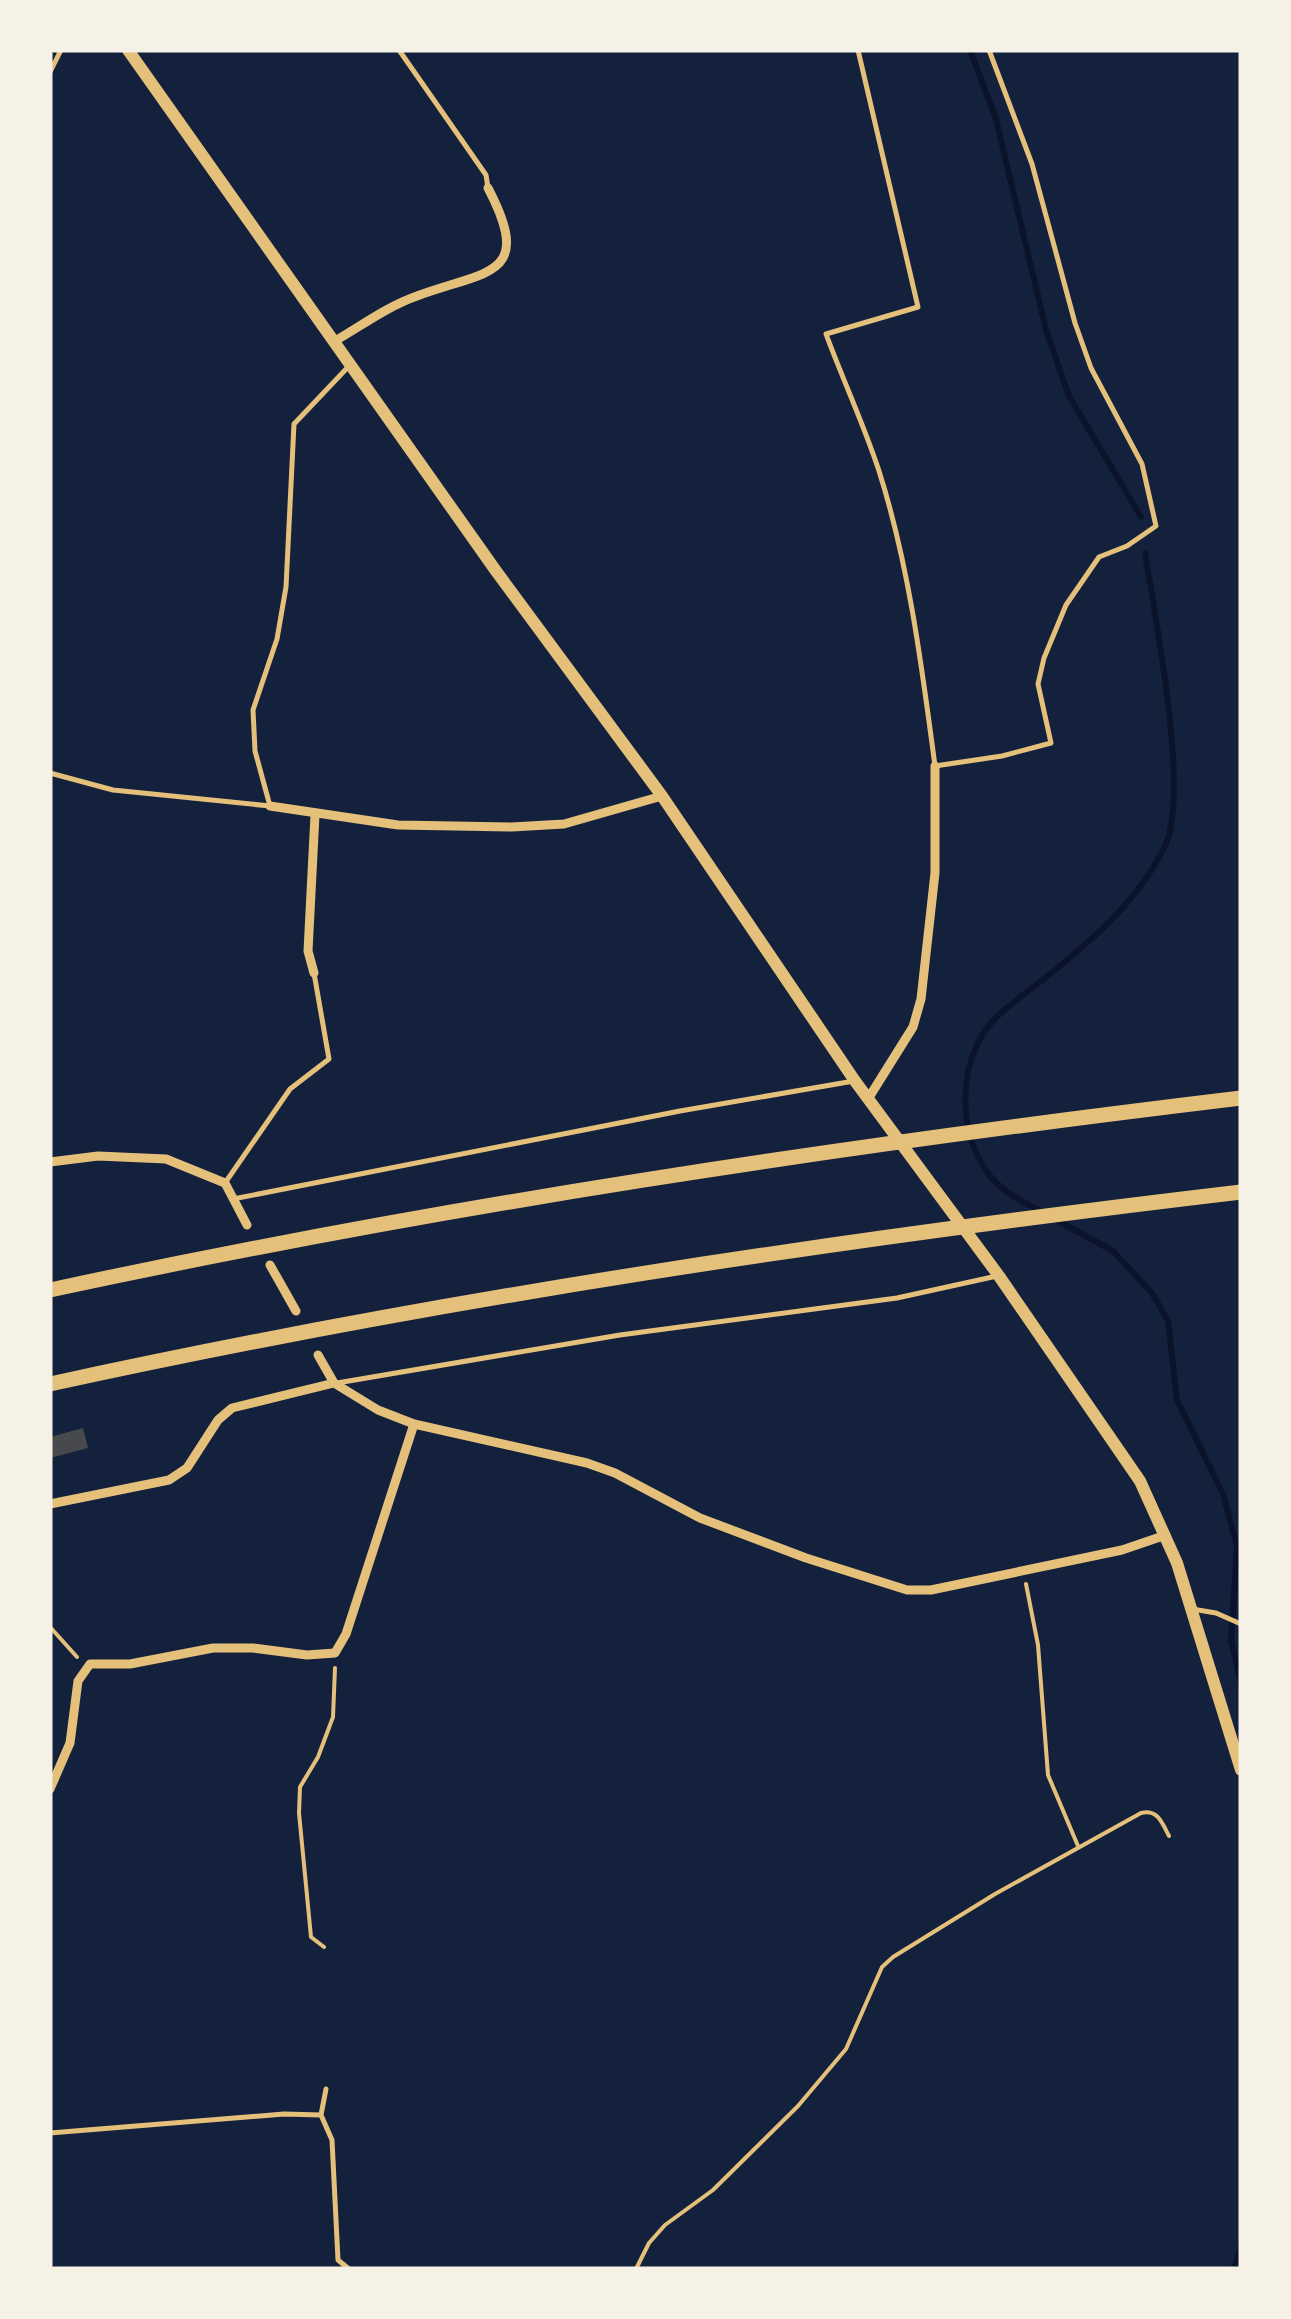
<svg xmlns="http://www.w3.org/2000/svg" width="1291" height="2319" viewBox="0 0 1291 2319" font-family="'Roboto Condensed',sans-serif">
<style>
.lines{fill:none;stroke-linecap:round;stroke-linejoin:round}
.stream{stroke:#0b132b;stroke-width:6}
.building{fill:#48494c}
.path{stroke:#e5c07b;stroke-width:4}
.service{stroke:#e5c07b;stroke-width:5}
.minor{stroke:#e5c07b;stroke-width:9}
.secondary{stroke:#e5c07b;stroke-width:12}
.motorway{stroke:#e5c07b;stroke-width:15}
</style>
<rect width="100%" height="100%" fill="#14213d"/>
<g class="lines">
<!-- stream -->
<path class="stream" d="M 970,50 L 996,119 L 1046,330 L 1069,396 L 1141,517
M 1042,1212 C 1022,1201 1000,1191 987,1172 C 957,1130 958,1062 991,1023 C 1006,1006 1026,993 1044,979 C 1091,941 1138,902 1165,846 C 1190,793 1155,616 1145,553
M 1053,1218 L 1113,1251 L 1152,1293 L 1168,1321 L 1177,1400 L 1223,1494 L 1237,1547 L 1231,1640 L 1241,1683
M 1234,2269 L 1241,2246"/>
</g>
<!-- building -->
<path class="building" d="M 83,1428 L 88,1448 L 50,1458 L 50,1437 Z"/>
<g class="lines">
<!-- path -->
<path class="path" d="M 1026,1584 L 1038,1645 L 1048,1775 L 1078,1846
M 50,1627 L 77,1657
M 324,1947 L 311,1937 L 299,1813 L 300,1787 L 318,1757 L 333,1717 L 335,1668
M 636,2269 L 649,2243 L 665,2225 L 713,2190 L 798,2106 L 846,2049 L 882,1967 L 893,1957 L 995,1894 L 1141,1813 C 1158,1809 1162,1823 1169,1836"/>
<!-- service -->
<path class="service" d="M 399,50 L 486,175 L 488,188
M 858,50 L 918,307 L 826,334 C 843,380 864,425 879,471 C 909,565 922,668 935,766 L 1002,756 L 1051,743 L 1038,684 L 1044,658 L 1066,605 L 1099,557 L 1127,546 L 1156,526 L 1142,464 L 1091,368 L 1075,323 L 1032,164 L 989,50
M 50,72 L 61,50
M 50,773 L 113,790 L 270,806 L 255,751 L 253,710 L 277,639 L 286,587 L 294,424 L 349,366
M 225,1183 L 290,1089 L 329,1059 L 314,973
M 233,1199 L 680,1111 L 854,1081
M 337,1383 L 620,1335 L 897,1298 L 997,1276
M 1192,1609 L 1216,1613 L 1241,1624
M 321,2115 L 326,2089
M 50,2133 L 284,2114 L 321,2115 L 332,2140 L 338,2260 L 349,2269"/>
<!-- minor -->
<path class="minor" d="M 335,341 C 361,326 388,306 417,296 C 486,270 535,278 488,188
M 270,806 L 398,825 L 512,827 L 564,824 L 662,796
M 314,973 L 308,951 L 315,815
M 868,1099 L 913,1027 L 921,999 L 935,873 L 935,766
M 50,1162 L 98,1156 L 166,1159 L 225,1183 L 247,1225
M 270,1265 L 296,1311
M 318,1355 L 334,1383 L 378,1410 L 414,1424 L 587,1463 L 615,1473 L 700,1518 L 806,1558 L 907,1590 L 931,1590 L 1122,1550 L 1166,1535
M 50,1504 L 169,1480 L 187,1468 L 218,1420 L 232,1408 L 334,1383
M 50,1789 L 70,1743 L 78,1681 L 90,1664 L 130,1664 L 213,1648 L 253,1648 L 307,1655 L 335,1653 L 346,1634 L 414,1424"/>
<!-- secondary -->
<path class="secondary" d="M 128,50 L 496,571 L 662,796 L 855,1081 L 999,1276 L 1140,1481 L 1177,1563 L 1241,1770"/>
<!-- motorway -->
<path class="motorway" d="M 50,1290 C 444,1205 841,1146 1241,1098
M 50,1384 C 443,1298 842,1239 1241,1192"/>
</g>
<!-- border -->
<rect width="1291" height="2319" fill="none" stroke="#f6f1e7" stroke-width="105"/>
</svg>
